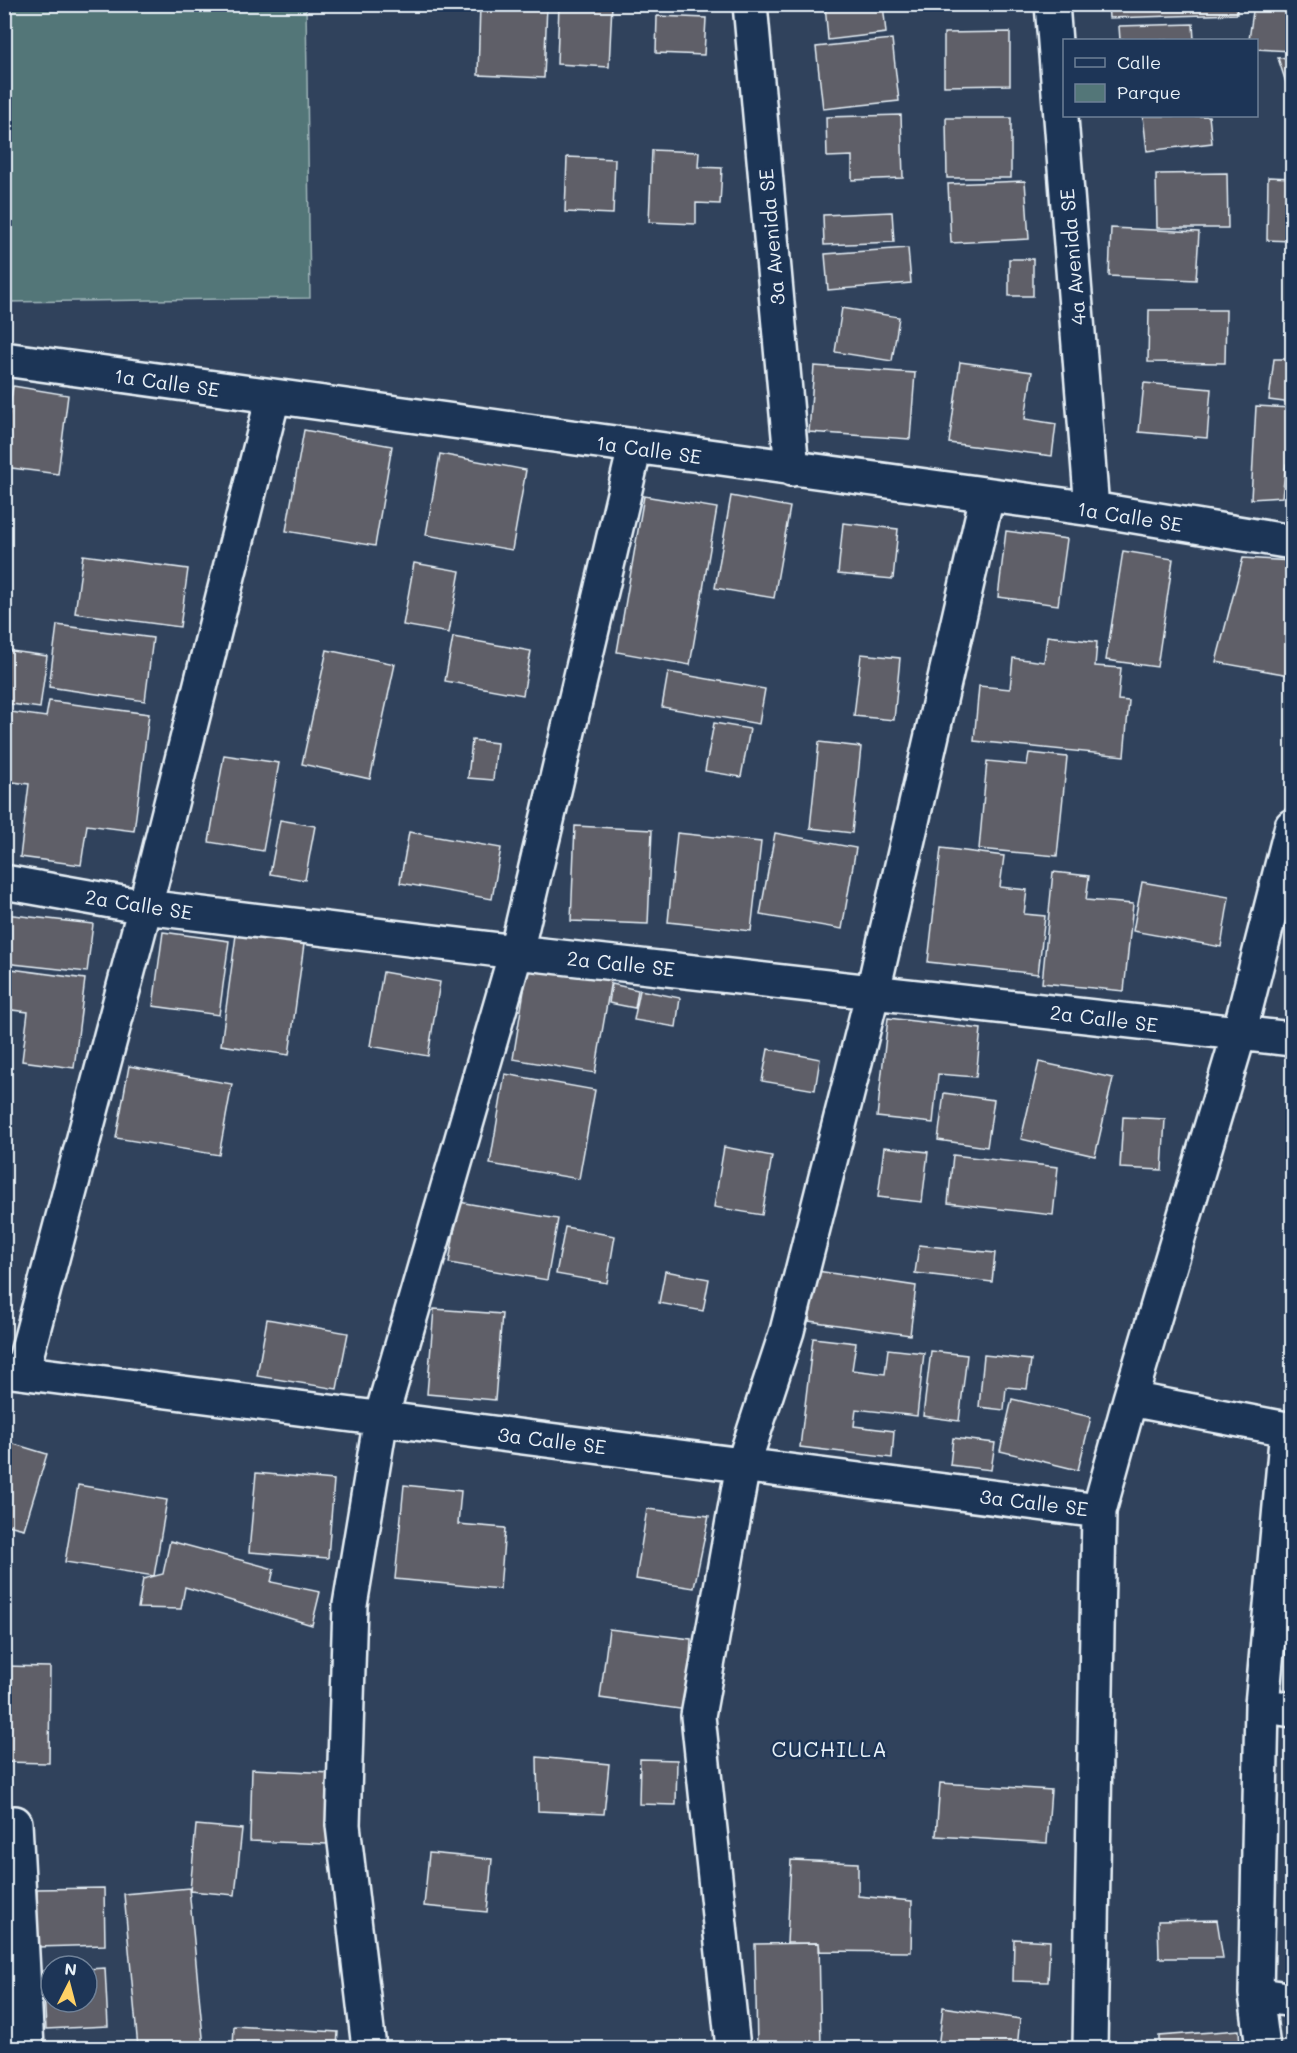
<svg xmlns="http://www.w3.org/2000/svg" width="1297" height="2053" viewBox="0 0 1297 2053" font-family="Mali,sans-serif">
<style>
.green{fill:#537678;stroke:#9eb4b8;stroke-width:1.5}
.building{fill:#5e5f68;stroke:#e8f1f8;stroke-width:1.5}
.lines{fill:none;stroke-linecap:round;stroke-linejoin:round}
.minor-casing{stroke:#e8f1f8;stroke-width:38}
.minor{stroke:#1d3557;stroke-width:33}
.labels{text-anchor:middle;dominant-baseline:central;stroke-width:5;stroke-linejoin:round;paint-order:stroke}
.street-label{font-size:20px;fill:#e8f1f8;stroke:#1d3557}
.neighbourhood-label{font-size:21px;letter-spacing:1.5px;fill:#e8f1f8;stroke:#1d3557}
</style>
<rect width="100%" height="100%" fill="#30425c"/>
<filter id="ink" filterUnits="userSpaceOnUse"><feTurbulence type="fractalNoise" baseFrequency=".0167" numOctaves="2"/><feDisplacementMap in="SourceGraphic" scale="12" xChannelSelector="R" yChannelSelector="G"/><feConvolveMatrix kernelMatrix="1 2 1 2 8 2 1 2 1" color-interpolation-filters="sRGB"/></filter>
<g filter="url(#ink)">
<!-- green -->
<path class="green" d="M 4,5 L 306,5 L 310,298 L 5,302 Z"/>
<!-- building -->
<path class="building" d="M 480,4 L 547,4 L 544,78 L 478,75 Z
M 559,4 L 612,4 L 609,67 L 557,64 Z
M 825,4 L 883,4 L 886,33 L 828,40 Z
M 1108,4 L 1236,4 L 1237,14 L 1109,18 Z
M 1254,4 L 1292,4 L 1292,51 L 1256,49 L 1256,40 L 1249,40 Z
M 657,16 L 706,18 L 704,55 L 656,53 Z
M 1193,24 L 1194,40 L 1120,40 L 1119,26 Z
M 1010,32 L 1010,85 L 944,86 L 944,33 Z
M 892,39 L 899,101 L 823,109 L 816,47 Z
M 1292,57 L 1292,101 L 1278,58 Z
M 901,115 L 903,178 L 852,180 L 852,156 L 827,157 L 826,117 Z
M 1143,116 L 1209,116 L 1212,143 L 1147,151 Z
M 946,118 L 1011,118 L 1011,178 L 947,178 Z
M 652,150 L 699,152 L 698,167 L 722,168 L 720,204 L 696,203 L 696,224 L 649,222 Z
M 567,157 L 615,159 L 613,214 L 565,212 Z
M 1227,173 L 1228,228 L 1157,228 L 1156,174 Z
M 1268,177 L 1292,178 L 1292,241 L 1267,240 Z
M 1025,181 L 1029,239 L 951,243 L 948,184 Z
M 892,212 L 894,242 L 824,245 L 823,215 Z
M 1111,228 L 1199,232 L 1196,280 L 1109,276 Z
M 908,248 L 911,283 L 828,290 L 825,254 Z
M 1009,259 L 1033,259 L 1033,296 L 1009,296 Z
M 842,308 L 899,317 L 892,361 L 835,352 Z
M 1149,310 L 1226,310 L 1225,363 L 1148,362 Z
M 1274,359 L 1292,359 L 1292,403 L 1269,400 Z
M 960,362 L 1032,372 L 1025,419 L 1056,424 L 1052,456 L 949,443 Z
M 814,366 L 915,373 L 910,439 L 809,432 Z
M 1144,383 L 1211,389 L 1207,438 L 1139,432 Z
M 13,386 L 68,395 L 58,474 L 4,467 L 4,445 Z
M 1256,406 L 1292,408 L 1292,465 L 1286,464 L 1282,497 L 1251,499 Z
M 304,430 L 392,446 L 375,546 L 286,531 Z
M 440,454 L 526,470 L 512,550 L 426,535 Z
M 644,496 L 717,508 L 690,665 L 617,652 Z
M 731,496 L 790,507 L 774,598 L 715,588 Z
M 843,523 L 898,529 L 893,579 L 838,574 Z
M 1006,531 L 1067,539 L 1058,605 L 998,597 Z
M 1123,551 L 1173,559 L 1157,667 L 1106,660 Z
M 83,555 L 188,569 L 180,627 L 75,613 Z
M 1243,558 L 1292,561 L 1292,659 L 1289,675 L 1216,662 Z
M 414,563 L 460,571 L 449,633 L 403,625 Z
M 57,625 L 153,638 L 145,701 L 49,687 Z
M 1047,636 L 1097,642 L 1095,666 L 1121,668 L 1118,700 L 1129,701 L 1124,756 L 974,741 L 979,686 L 1010,689 L 1013,658 L 1044,662 Z
M 453,637 L 531,651 L 523,695 L 445,681 Z
M 4,650 L 47,656 L 40,708 L 4,703 Z
M 327,650 L 395,664 L 370,779 L 302,764 Z
M 861,654 L 900,658 L 894,720 L 854,716 Z
M 668,672 L 765,689 L 759,724 L 662,707 Z
M 49,701 L 149,714 L 134,831 L 87,825 L 81,865 L 20,857 L 29,784 L 4,781 L 4,762 L 11,712 L 46,717 Z
M 714,723 L 750,729 L 741,777 L 705,771 Z
M 472,740 L 497,743 L 493,780 L 468,778 Z
M 819,742 L 861,747 L 852,833 L 810,828 Z
M 1029,753 L 1067,757 L 1057,856 L 979,849 L 987,761 L 1027,765 Z
M 224,755 L 279,763 L 263,851 L 209,842 Z
M 280,820 L 315,826 L 305,880 L 270,874 Z
M 575,826 L 652,830 L 648,924 L 571,921 Z
M 409,832 L 501,848 L 492,899 L 400,883 Z
M 677,833 L 761,842 L 751,931 L 668,922 Z
M 775,833 L 856,848 L 842,929 L 760,915 Z
M 941,848 L 1004,856 L 1000,887 L 1027,890 L 1024,914 L 1045,916 L 1038,974 L 928,962 Z
M 1053,872 L 1089,876 L 1086,900 L 1133,904 L 1124,991 L 1042,983 Z
M 1142,882 L 1229,897 L 1221,947 L 1133,931 Z
M 4,914 L 93,924 L 87,972 L 4,963 Z
M 163,932 L 229,941 L 219,1015 L 153,1006 Z
M 236,935 L 304,944 L 289,1055 L 221,1045 Z
M 528,966 L 611,980 L 595,1073 L 513,1059 Z
M 4,968 L 85,979 L 74,1068 L 22,1061 L 28,1012 L 4,1009 Z
M 383,972 L 440,982 L 428,1056 L 370,1046 Z
M 612,984 L 638,990 L 635,1008 L 609,1003 Z
M 640,990 L 680,998 L 676,1027 L 634,1020 Z
M 888,1018 L 981,1029 L 976,1077 L 938,1074 L 933,1123 L 877,1117 Z
M 768,1049 L 820,1059 L 815,1090 L 762,1081 Z
M 1039,1062 L 1113,1078 L 1095,1156 L 1021,1139 Z
M 129,1066 L 232,1084 L 219,1155 L 116,1138 Z
M 505,1074 L 595,1090 L 579,1179 L 490,1164 Z
M 944,1093 L 994,1100 L 987,1147 L 938,1140 Z
M 1123,1117 L 1165,1119 L 1162,1170 L 1120,1168 Z
M 724,1147 L 772,1156 L 762,1215 L 714,1207 Z
M 884,1147 L 928,1152 L 922,1202 L 878,1197 Z
M 953,1155 L 1058,1167 L 1053,1215 L 948,1203 Z
M 459,1202 L 558,1219 L 547,1280 L 449,1263 Z
M 565,1227 L 615,1236 L 607,1283 L 556,1274 Z
M 919,1245 L 995,1253 L 992,1282 L 915,1273 Z
M 665,1271 L 709,1279 L 703,1311 L 659,1303 Z
M 817,1271 L 916,1286 L 910,1335 L 809,1321 Z
M 434,1309 L 502,1314 L 495,1400 L 427,1394 Z
M 267,1319 L 348,1333 L 337,1389 L 257,1376 Z
M 813,1338 L 856,1343 L 852,1370 L 885,1374 L 888,1349 L 924,1353 L 917,1416 L 856,1409 L 854,1426 L 894,1431 L 892,1458 L 800,1447 Z
M 931,1351 L 967,1355 L 959,1421 L 923,1416 Z
M 984,1355 L 1031,1360 L 1027,1389 L 1006,1387 L 1004,1410 L 979,1407 Z
M 1012,1399 L 1091,1417 L 1078,1470 L 1000,1451 Z
M 953,1438 L 995,1443 L 991,1470 L 950,1465 Z
M 4,1441 L 47,1454 L 24,1529 L 4,1524 Z
M 256,1473 L 334,1480 L 328,1558 L 249,1552 Z
M 78,1485 L 167,1500 L 154,1576 L 65,1562 Z
M 404,1485 L 461,1491 L 458,1524 L 505,1528 L 500,1589 L 395,1579 Z
M 647,1509 L 709,1516 L 694,1588 L 636,1579 Z
M 170,1541 L 274,1569 L 271,1582 L 320,1592 L 312,1625 L 185,1587 L 181,1609 L 138,1608 L 143,1579 L 163,1574 Z
M 609,1629 L 691,1639 L 687,1710 L 600,1698 Z
M 4,1666 L 50,1667 L 49,1763 L 4,1762 Z
M 537,1757 L 609,1764 L 604,1814 L 538,1811 Z
M 640,1759 L 677,1760 L 676,1805 L 639,1804 Z
M 252,1769 L 331,1773 L 328,1844 L 250,1841 Z
M 940,1783 L 1051,1790 L 1047,1843 L 936,1836 Z
M 196,1825 L 242,1829 L 235,1895 L 190,1891 Z
M 429,1853 L 492,1859 L 487,1912 L 424,1906 Z
M 791,1860 L 858,1863 L 858,1896 L 912,1901 L 911,1952 L 820,1951 L 819,1943 L 787,1943 Z
M 104,1888 L 105,1945 L 38,1947 L 37,1889 Z
M 189,1888 L 204,2048 L 138,2048 L 124,1894 Z
M 1217,1920 L 1223,1958 L 1159,1958 L 1158,1921 Z
M 1014,1939 L 1050,1941 L 1048,1982 L 1013,1981 Z
M 819,1943 L 821,2048 L 757,2048 L 755,1944 Z
M 105,1968 L 108,2026 L 46,2029 L 43,1971 L 51,1970 L 51,2002 L 87,2002 L 87,1969 Z
M 943,2007 L 1020,2019 L 1017,2048 L 938,2048 Z
M 234,2026 L 338,2032 L 337,2048 L 233,2048 Z
M 1239,2030 L 1240,2048 L 1159,2048 L 1159,2036 Z"/>
<g class="lines">
<defs>
<path id="minor" d="M 750,4 L 792,469
M 1052,4 L 1092,509
M 4,359 L 1092,509 L 1292,542
M 4,882 L 145,907 L 516,952 L 1292,1039
M 4,1370 L 1099,1511
M 22,1372 L 145,907 L 273,397
M 1130,1399 L 1292,1430
M 1262,1705 L 1292,1710
M 15,1823 L 27,2048
M 1256,1994 L 1292,2000
M 369,2048 L 343,1825 L 350,1605 L 381,1418 L 516,952 L 635,447
M 733,2048 L 698,1716 L 743,1465 L 787,1331 L 873,991 L 987,496
M 1090,2048 L 1099,1511 L 1130,1399 L 1239,1034 L 1292,826
M 1263,2048 L 1256,1994 L 1262,1705 L 1287,1429"/>
</defs>
<!-- minor casing -->
<use href="#minor" class="minor-casing"/>
<!-- minor -->
<use href="#minor" class="minor"/>
</g>
</g>
<g class="labels">
<!-- street labels -->
<g class="street-label">
<text transform="translate(771 237) rotate(-95)">3a Avenida SE</text>
<text transform="translate(1072 257) rotate(-95)">4a Avenida SE</text>
<text transform="translate(167 382) rotate(8)">1a Calle SE</text>
<text transform="translate(649 449) rotate(8)">1a Calle SE</text>
<text transform="translate(1130 516) rotate(9)">1a Calle SE</text>
<text transform="translate(139 904) rotate(9)">2a Calle SE</text>
<text transform="translate(621 963) rotate(6)">2a Calle SE</text>
<text transform="translate(1104 1018) rotate(7)">2a Calle SE</text>
<text transform="translate(552 1440) rotate(7)">3a Calle SE</text>
<text transform="translate(1034 1502) rotate(7)">3a Calle SE</text>
</g>
<!-- neighbourhood labels -->
<g class="neighbourhood-label">
<text x="830" y="1748">CUCHILLA</text>
</g>
</g>
<!-- margin -->
<rect width="1297" height="2053" fill="none" stroke="#1d3557" stroke-width="24"/>
<rect x="12" y="12" width="1273" height="2029" fill="none" stroke="#e8f1f8" stroke-width="2" filter="url(#ink)"/>
<!-- legend -->
<rect x="1063" y="39" width="195" height="78" fill="#1d3557" stroke="#6e8097" stroke-width="1.5"/>
<rect x="1075" y="58" width="30" height="9" fill="#1d3557" stroke="#6e8097" stroke-width="1.5"/>
<text x="1117" y="69" font-size="18" fill="#e8f1f8">Calle</text>
<rect x="1075" y="84" width="30" height="18" fill="#537678" stroke="#6e8097" stroke-width="1.5"/>
<text x="1117" y="99" font-size="18" fill="#e8f1f8">Parque</text>
<!-- north arrow -->
<g transform="translate(69 1984) rotate(6)"><circle r="28" fill="#1d3557" stroke="#6e8097" stroke-width="1.5"/>
<path d="M0-4.5L10 22L0 15L-10 22Z" fill="#ffd166"/>
<text y="-9" font-size="16" font-weight="bold" text-anchor="middle" fill="#e8f1f8">N</text>
</g>
</svg>
